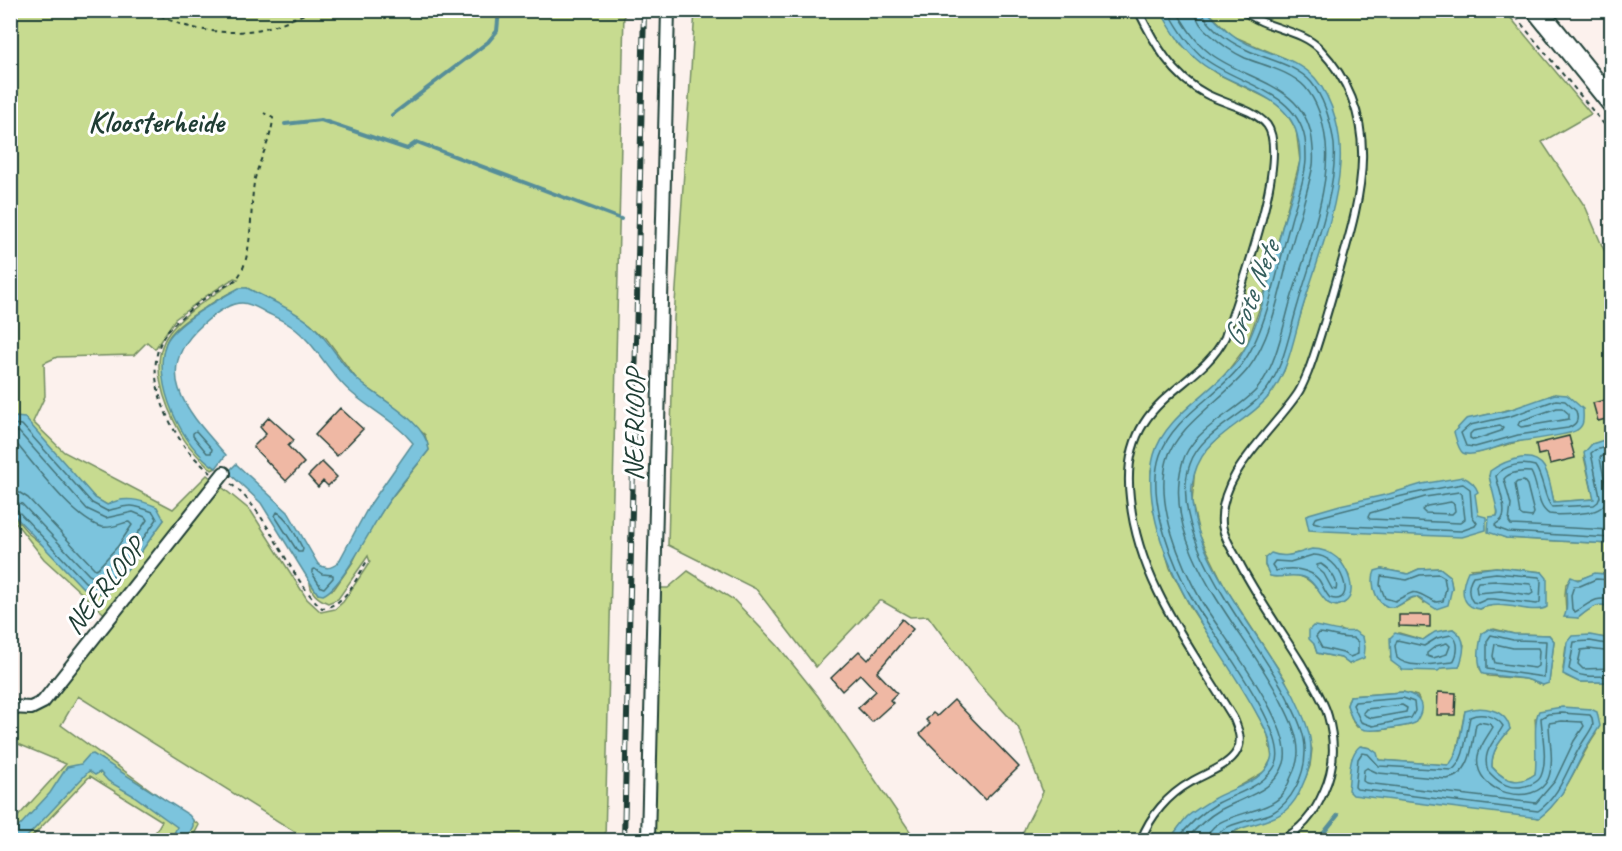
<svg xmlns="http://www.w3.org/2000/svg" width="1622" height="851" viewBox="0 0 1622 851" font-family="Caveat,sans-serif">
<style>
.green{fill:#c7db90;stroke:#738c62;stroke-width:1.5;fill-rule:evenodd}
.water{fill:#7cc4dd;stroke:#578e99;stroke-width:1.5}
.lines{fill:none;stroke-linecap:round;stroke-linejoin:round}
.shore{stroke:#447378;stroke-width:1.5}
.stream{stroke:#578e99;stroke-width:4}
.building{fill:#efb8a4;stroke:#1f3d34;stroke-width:1.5}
.service-casing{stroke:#1f3d34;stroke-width:10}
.minor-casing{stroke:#1f3d34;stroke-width:16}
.primary-casing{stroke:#1f3d34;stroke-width:24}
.path{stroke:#1f3d34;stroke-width:2;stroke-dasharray:4.5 4.5;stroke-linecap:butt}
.service{stroke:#fff;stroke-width:6}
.minor{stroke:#fff;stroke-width:12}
.primary{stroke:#fff;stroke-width:20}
.rail-casing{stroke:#1f3d34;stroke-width:6}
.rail{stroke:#fff;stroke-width:4;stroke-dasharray:11;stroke-linecap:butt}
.labels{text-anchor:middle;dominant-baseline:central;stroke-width:6;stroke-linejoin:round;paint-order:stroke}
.street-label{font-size:28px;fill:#1f3d34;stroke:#fff}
.neighbourhood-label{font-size:30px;font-weight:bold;fill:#1f3d34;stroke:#fff}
.water-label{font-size:30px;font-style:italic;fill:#365f5e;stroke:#fff}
</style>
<rect width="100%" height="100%" fill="#fcf1ed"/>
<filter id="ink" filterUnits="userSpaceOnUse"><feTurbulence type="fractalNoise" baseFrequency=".0167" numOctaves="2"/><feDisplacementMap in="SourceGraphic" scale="12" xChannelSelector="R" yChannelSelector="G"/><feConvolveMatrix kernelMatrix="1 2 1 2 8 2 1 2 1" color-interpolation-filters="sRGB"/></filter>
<g filter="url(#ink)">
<!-- green -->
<path class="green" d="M 11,11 L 624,11 L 605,840 L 308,840 L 78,696 L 61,725 L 199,825 L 191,840 L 151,840 L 162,821 L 90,776 L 29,840 L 11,840 L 11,824 L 66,764 L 11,741 L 11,711 L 37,712 L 65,684 L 112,621 L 44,559 L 11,517 L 10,512 L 29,534 L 105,595 L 135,560 L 164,520 L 107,505 L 95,498 L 60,460 L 15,417 L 11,419 ZM 234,278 L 238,279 C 218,292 188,310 172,329 C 146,359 164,405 182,436 C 189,449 202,460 212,470 L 216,468 C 185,449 153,379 166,343 C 171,328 194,315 206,307 C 219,299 232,289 247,288 L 310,323 L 326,338 L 358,381 L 389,403 L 425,435 L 429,450 L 388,502 L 362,542 L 353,562 L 334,589 L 318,594 L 310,582 C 310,593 318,599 328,603 L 338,599 L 368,556 L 370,562 L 343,602 L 335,609 L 321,612 L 307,599 L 251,511 L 207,475 L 173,509 L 64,452 L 33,422 L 45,396 L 44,363 L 57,357 L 134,355 L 147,342 L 155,349 L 175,319 L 206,296 Z
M 695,11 L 1161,11 L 1181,44 L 1203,64 L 1216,73 L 1273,101 L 1285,111 L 1296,129 L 1300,161 L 1262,301 L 1246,347 L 1220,381 L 1181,414 L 1151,470 L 1153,509 L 1170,568 L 1191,608 L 1246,692 L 1268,735 L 1272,758 L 1264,772 L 1187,817 L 1169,840 L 1020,840 L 1026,825 L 1043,792 L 1018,727 L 978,683 L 928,616 L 910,617 L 882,601 L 879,601 L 816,667 L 756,589 L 668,545 L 674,318 Z
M 1207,11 L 1505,11 L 1591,114 L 1542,142 L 1586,208 L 1603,248 L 1611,262 L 1612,440 L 1592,444 L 1584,457 L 1594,499 L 1554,502 L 1548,477 L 1489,476 L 1498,508 L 1497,516 L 1495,517 L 1499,535 L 1506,538 L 1611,544 L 1611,575 C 1591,569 1585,582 1572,579 L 1566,584 L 1565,595 L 1566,612 L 1578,618 C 1588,610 1599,600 1611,608 L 1611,639 C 1590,635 1585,634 1566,646 L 1563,669 L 1566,676 L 1579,682 L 1611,682 L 1611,840 L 1216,840 L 1238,830 L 1305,779 L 1310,766 L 1312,749 L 1285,679 L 1225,587 L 1199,534 L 1192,503 L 1195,466 L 1202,454 L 1218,438 L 1266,399 L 1284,371 L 1331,211 L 1336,188 L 1289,60 L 1233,36 ZM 1555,394 L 1570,433 L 1528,439 L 1477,453 L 1481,416 L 1524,406 ZM 1297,553 L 1340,560 L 1349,576 L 1345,602 L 1337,606 L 1328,603 C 1317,589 1307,571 1285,575 C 1278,576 1277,578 1271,576 L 1265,566 L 1265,558 L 1288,556 ZM 1496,567 L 1542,572 L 1528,609 C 1512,605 1495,602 1480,609 L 1471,569 ZM 1440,568 L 1450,576 L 1452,588 L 1424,603 L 1416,597 L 1412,598 L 1396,607 L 1382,569 L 1408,574 L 1419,569 ZM 1453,629 L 1464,645 L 1459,667 L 1409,669 L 1390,658 L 1399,633 L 1423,640 C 1431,632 1442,630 1453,629 ZM 1494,629 L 1514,634 L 1549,635 L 1554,641 L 1549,682 L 1543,685 L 1526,679 L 1488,676 L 1480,669 L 1482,633 ZM 1340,630 L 1345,633 L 1349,664 L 1341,658 L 1317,653 L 1314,644 ZM 1403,692 L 1417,696 L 1419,699 L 1410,725 L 1381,730 L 1357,727 L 1353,722 L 1347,705 L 1350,696 ZM 1577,709 L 1591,709 L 1596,734 C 1576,762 1568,796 1539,818 L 1527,816 L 1352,758 L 1361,746 L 1370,748 L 1379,760 L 1448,765 L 1452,763 L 1456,756 L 1465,711 L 1493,711 L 1510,729 C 1500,741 1491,751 1492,767 C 1504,781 1519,786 1535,774 L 1538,760 L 1535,718 Z
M 688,571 L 734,600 L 778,646 L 818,696 L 916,840 L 651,840 L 658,588 L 668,588 Z"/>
<!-- water -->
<path class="water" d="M 1161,11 L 1207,11 C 1219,25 1231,36 1248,44 C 1270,54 1298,59 1315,78 C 1334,100 1342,136 1340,164 C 1337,213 1316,263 1302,310 C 1294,337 1289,368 1273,391 C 1246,428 1198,434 1192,486 C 1185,551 1265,639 1294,696 C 1302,713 1312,733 1311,752 C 1311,767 1305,780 1299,793 C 1285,821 1262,820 1237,830 C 1229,834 1221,840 1212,840 C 1198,842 1183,841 1169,840 C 1175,833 1181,823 1188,816 C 1195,810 1205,804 1213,799 C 1231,788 1265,782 1271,759 C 1275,745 1265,728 1258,716 C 1223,650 1173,597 1156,522 C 1151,501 1148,477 1154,455 C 1164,416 1214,392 1238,360 C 1260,329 1273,262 1283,224 C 1289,204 1298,181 1300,159 C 1300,153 1300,145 1298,139 C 1290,93 1233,88 1201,63 C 1183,49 1171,31 1161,11 Z
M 239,288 L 247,288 C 268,299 293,309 311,324 C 330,341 340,364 359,381 C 379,399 426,421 429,450 C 416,467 401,483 389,501 C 373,522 344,586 323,595 L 318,594 L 310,582 L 261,503 L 228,472 L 236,464 L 288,512 L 318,564 C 326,569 330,569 338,563 L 369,506 L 413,443 C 396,422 373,411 353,394 C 329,375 317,344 291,326 C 284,321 275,317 267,313 C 260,309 250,303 242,303 C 228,303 212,316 202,325 C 148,373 190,414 226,455 L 216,468 C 182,447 151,382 166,343 C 173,325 222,297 239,288 Z
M 1555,394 L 1567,395 L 1583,409 C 1583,418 1585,425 1577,430 C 1568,436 1524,440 1509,443 C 1499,446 1472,458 1463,453 C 1458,450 1456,438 1454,432 L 1466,419 L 1509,410 Z
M 15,417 L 25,418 L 95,498 L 107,505 C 124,495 140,500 157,507 L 164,520 L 135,560 L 105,595 L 82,587 L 11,512 L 10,419 Z
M 1604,440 L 1611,440 L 1611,544 L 1506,538 L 1488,532 L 1489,517 L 1497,516 L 1498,513 L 1489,476 L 1490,471 C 1500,464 1508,460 1521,458 C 1549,455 1549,481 1554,502 L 1594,499 L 1584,453 L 1592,444 Z
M 1463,477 C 1470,480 1475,484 1478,492 L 1475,494 L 1478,515 L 1486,517 L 1486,530 L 1462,537 L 1324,531 L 1309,530 L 1306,517 L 1309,514 L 1340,505 L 1389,494 L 1422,484 Z
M 1312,549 C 1321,549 1330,552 1337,558 C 1347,566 1359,594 1344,603 C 1324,615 1320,584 1306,578 C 1292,572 1282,579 1270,576 L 1265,565 L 1265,558 L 1271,553 C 1286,559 1297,553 1312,549 Z
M 1496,567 L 1542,572 L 1547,578 L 1547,607 C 1533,616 1502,598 1480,609 C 1459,607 1461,586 1468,571 Z
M 1440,568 L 1450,576 L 1452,588 L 1448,605 L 1436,609 C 1432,607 1420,598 1416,597 C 1409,596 1401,606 1394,607 C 1377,609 1369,584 1375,571 L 1382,569 L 1408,574 L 1419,569 Z
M 1595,573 L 1611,575 L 1611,608 C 1599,600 1588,610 1578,618 L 1564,617 C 1571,604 1561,593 1571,577 L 1578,580 Z
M 1313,626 C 1327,627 1342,634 1354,631 L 1363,637 L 1365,647 L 1364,658 L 1349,664 L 1341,658 L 1317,653 L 1314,644 L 1309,639 L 1309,630 Z
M 1453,629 C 1468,638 1464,654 1459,667 L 1442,668 L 1438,671 L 1403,670 L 1391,661 L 1390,638 L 1395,633 L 1423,640 L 1435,632 Z
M 1489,629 L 1514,634 L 1549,635 L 1554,641 L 1549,683 L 1543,685 L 1526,679 L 1483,674 C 1476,663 1479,645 1482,633 Z
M 1590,635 L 1611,639 L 1611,682 L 1579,682 L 1563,674 L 1567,642 L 1572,636 Z
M 1403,692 C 1421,696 1427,707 1415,723 C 1406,727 1396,727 1386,729 C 1361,733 1354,730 1347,705 L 1350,696 Z
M 1562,707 L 1591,709 L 1597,712 L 1600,726 C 1595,734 1589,742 1585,750 C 1571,776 1563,800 1539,818 L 1353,795 L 1348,790 C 1350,777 1348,755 1360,746 L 1370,748 L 1377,753 L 1379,760 L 1448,765 C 1459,758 1462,725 1465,711 C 1482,705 1506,709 1510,729 C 1500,741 1491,751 1492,767 C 1504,781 1519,786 1535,774 C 1538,757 1532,723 1539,711 Z
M 93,754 L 189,815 L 193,820 L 193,826 L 186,840 L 171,840 L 177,827 L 134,796 L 108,781 L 100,772 L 95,775 L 89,771 L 24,840 L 11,840 L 11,835 L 50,793 L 67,767 L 81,764 L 89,755 Z"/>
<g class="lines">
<!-- shore -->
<path class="shore" d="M 1168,10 C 1178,29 1189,46 1205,59 C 1239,85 1296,90 1305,139 C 1306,146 1306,153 1306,160 C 1305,181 1295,204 1290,224 C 1278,265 1267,331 1242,364 C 1218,396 1173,417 1160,455 C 1145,499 1174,569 1197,607 C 1214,635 1290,734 1276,764 C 1265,786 1239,792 1218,803 C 1201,813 1188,825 1177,840
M 1176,10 C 1186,27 1195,42 1211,54 C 1249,82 1304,84 1312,139 C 1313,147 1314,157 1313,165 C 1308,191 1299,218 1292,244 C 1281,283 1273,337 1248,369 C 1226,397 1175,427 1167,460 C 1155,504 1180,564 1202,602 C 1221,634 1296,728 1284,763 C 1275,792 1243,797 1220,810 C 1206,818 1196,828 1186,840
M 1195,10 C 1196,21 1203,29 1211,35 C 1222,45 1232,52 1245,58 C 1265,66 1290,71 1305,87 C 1318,102 1324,125 1326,144 C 1331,189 1305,255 1291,299 C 1283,327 1276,367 1257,389 C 1235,414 1191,429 1182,464 C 1160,549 1245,629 1280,699 C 1288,715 1298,733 1298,752 C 1298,761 1295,769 1291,777 C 1289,782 1286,790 1282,795 C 1266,816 1209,812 1207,840
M 1202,10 C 1204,19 1211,25 1217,31 C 1226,39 1236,45 1247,50 C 1268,60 1295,64 1311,82 C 1325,99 1331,123 1334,144 C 1338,191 1311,258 1298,304 C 1289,333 1284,370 1263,394 C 1241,418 1201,432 1190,464 C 1164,538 1257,636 1288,699 C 1296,715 1306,734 1305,752 C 1305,775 1292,802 1272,813 C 1259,820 1217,823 1215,840
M 1556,400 L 1565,401 L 1576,411 C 1579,420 1577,424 1568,428 L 1518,435 L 1475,447 L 1466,446 L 1461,433 L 1470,425 L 1511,416 Z
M 1557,408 L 1562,408 L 1569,414 L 1569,419 L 1521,427 L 1518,425 L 1520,421 Z
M 10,424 L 22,425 L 92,503 L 107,511 C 129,505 130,503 153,512 L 157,519 L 130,557 L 101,588 L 85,582 L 17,510 L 10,508
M 1500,426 L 1503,428 L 1501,431 L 1474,440 L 1470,438 L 1470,434 L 1473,431 Z
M 196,431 L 212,449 L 211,453 L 207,453 L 193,436 L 193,433 Z
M 10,432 L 19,432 L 87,509 L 106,518 L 133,512 L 145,517 L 147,520 L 125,552 L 98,579 L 89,575 L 22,504 L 10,501
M 10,441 L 15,442 C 33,463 75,521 102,527 C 112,529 120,523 129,522 L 132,525 L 118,546 L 98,568 L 95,569 L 28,498 L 20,493 L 10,492
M 1612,446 L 1595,450 L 1591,453 L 1600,497 L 1598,502 L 1594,505 L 1552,507 C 1544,500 1544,478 1535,466 C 1522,462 1504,465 1496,476 C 1498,486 1508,511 1502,519 C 1500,522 1497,523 1495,525 L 1497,528 L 1508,532 L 1612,538
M 1612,453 L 1600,457 C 1603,483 1621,510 1583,513 C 1572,514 1560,516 1549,514 C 1536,506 1539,486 1531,472 C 1523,471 1509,472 1504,479 L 1511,505 L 1509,522 L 1511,525 L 1612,530
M 1524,481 L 1527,485 L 1534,513 L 1532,517 L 1523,516 L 1520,514 L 1515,484 L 1517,482 Z
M 1463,484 L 1470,489 L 1472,516 L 1477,523 L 1475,526 L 1461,531 L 1324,525 L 1313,522 L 1315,518 C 1364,505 1413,492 1463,484 Z
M 1459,492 L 1462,494 L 1465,519 L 1460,523 L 1370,519 L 1368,517 L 1370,513 L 1425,497 Z
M 1451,502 L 1454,504 L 1455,511 L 1452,514 L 1425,513 L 1422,510 L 1427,506 Z
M 277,512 C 288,517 297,538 303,549 L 302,552 L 298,552 L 275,516 Z
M 1313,555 C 1342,554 1359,607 1330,598 C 1325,593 1323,586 1319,580 C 1309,568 1290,567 1276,571 L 1272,565 L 1275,561 L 1290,562 Z
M 1321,564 C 1329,569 1339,580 1336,590 L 1332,589 L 1324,574 L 1317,568 L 1317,565 Z
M 315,569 L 322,574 L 333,575 L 333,578 L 324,588 L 321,587 L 312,573 L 312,570 Z
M 1496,573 L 1539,577 L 1541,581 L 1540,602 L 1537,604 L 1494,599 L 1487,599 L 1478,603 L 1473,602 C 1467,594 1468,584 1473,576 Z
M 1420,575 L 1439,574 L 1444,577 L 1446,588 L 1443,601 L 1436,602 C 1412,591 1420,588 1395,601 L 1385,598 L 1380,585 L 1381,576 L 1407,580 Z
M 1612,580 L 1596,579 L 1580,586 L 1574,586 L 1571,595 L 1572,609 L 1575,612 C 1587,606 1596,594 1612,601
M 1496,581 L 1531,584 L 1533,593 L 1530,595 L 1501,591 L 1477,593 L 1476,586 L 1478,582 Z
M 1319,633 C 1331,634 1342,639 1353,638 L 1358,642 L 1358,654 L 1350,657 L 1343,653 L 1322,648 L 1316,637 Z
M 1451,635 C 1460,641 1458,654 1453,662 C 1437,663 1410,670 1397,658 L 1395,646 L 1397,640 L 1424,646 L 1437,638 Z
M 1491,635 L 1513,640 L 1546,641 L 1544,677 L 1487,669 L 1487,641 Z
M 1447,643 L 1450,646 L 1447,654 L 1433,658 L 1427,656 L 1427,653 L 1436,646 Z
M 1495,644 L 1513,648 L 1538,648 L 1539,651 L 1538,666 L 1535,668 L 1495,663 L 1493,656 Z
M 1612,645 L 1590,641 L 1574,642 L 1569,669 C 1581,679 1597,676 1612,676
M 1612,652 L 1589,649 L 1581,650 L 1578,664 L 1583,669 L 1612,668
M 1403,698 L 1414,702 L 1415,711 L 1411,718 L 1373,726 L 1361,722 L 1353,705 L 1355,702 Z
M 1402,705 L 1407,708 L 1406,712 L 1372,718 L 1366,716 L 1363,713 L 1366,709 Z
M 1562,713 L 1590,715 L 1592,718 L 1593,725 C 1590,732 1585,738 1581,745 C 1567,768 1561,795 1538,811 L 1357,789 L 1355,787 L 1358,759 L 1362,753 L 1368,754 L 1379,766 L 1452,770 C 1466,760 1466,733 1470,717 C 1481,712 1497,716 1503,726 C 1495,741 1481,752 1488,771 C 1497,781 1506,788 1520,787 C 1527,786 1538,783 1541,776 C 1548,760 1542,735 1541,718 L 1548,714 Z
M 1562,721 L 1582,722 L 1584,726 L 1574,741 L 1555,781 L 1536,803 L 1366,783 L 1363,781 L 1364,770 L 1367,768 L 1378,773 L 1447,779 C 1472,775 1472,744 1476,724 L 1479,722 L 1490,724 L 1493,727 C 1488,736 1480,745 1478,756 C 1472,794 1536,808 1548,779 C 1555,762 1549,741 1549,723 Z"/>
<!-- stream -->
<path class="stream" d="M 392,115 L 488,42 L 497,31 L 499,10
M 285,124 L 321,120 L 407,149 L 417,142 L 621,219
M 1318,840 L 1338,815"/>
</g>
<!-- building -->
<path class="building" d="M 1605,400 L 1610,418 L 1598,421 L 1593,403 Z
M 340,408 L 363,429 L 337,456 L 315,435 Z
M 269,417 L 294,440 L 288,446 L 304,463 L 286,481 L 253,447 L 266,434 L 260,427 Z
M 1569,436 L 1575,458 L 1550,464 L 1547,453 L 1538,455 L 1536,444 Z
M 322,462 L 337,477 L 328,486 L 323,481 L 318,487 L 308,476 Z
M 1399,615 L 1430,615 L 1430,627 L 1399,626 Z
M 902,619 L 913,629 L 877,672 L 897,693 L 890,700 L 893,703 L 872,722 L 858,708 L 876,691 L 860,674 L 842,691 L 831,678 L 859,651 L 868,660 Z
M 1438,692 L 1456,693 L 1455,715 L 1437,715 Z
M 954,700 L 1019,767 L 985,800 L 920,734 L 930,724 L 926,720 L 933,713 L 937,716 Z"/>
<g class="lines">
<defs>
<path id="service" d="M 1138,10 C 1154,43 1173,77 1206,94 C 1225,104 1254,109 1267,125 C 1291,157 1237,298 1225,337 C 1207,374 1166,388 1144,423 C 1130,445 1127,472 1130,498 C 1138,582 1192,649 1234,719 C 1238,729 1243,740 1237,751 C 1229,766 1206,773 1191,782 C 1168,795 1150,816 1141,840
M 1243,10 C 1266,30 1299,28 1320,49 C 1384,117 1362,193 1339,272 C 1329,306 1320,340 1308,372 C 1305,379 1302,387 1298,393 C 1273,431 1218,474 1222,524 C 1223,536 1233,551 1239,562 C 1257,597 1280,629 1301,663 C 1310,679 1323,698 1328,716 C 1335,741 1335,767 1324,791 C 1315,813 1301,831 1280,840"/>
<path id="minor" d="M 10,707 L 31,708 L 43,702 L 224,473
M 648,840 L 668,10"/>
<path id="primary" d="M 1537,10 L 1612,103"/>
</defs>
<!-- service casing -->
<use href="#service" class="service-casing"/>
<!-- minor casing -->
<use href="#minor" class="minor-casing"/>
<!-- primary casing -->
<use href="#primary" class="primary-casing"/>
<!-- path -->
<path class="path" d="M 153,10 C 180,31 228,36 261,29 C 279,25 297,17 314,10
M 1510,10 L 1612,134
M 211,473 C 202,465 193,457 185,447 C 161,413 138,356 175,323 C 185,314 196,304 207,297 C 216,290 231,285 238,277 C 253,258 250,208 254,183 C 258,161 272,139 273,118 L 264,113
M 231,484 C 272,516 285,573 322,608 C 345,606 356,579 367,561"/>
<!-- service -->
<use href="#service" class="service"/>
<!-- minor -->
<use href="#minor" class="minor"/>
<!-- primary -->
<use href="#primary" class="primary"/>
<defs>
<path id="rail" d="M 624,840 L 644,10"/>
</defs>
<!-- rail casing -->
<use href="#rail" class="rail-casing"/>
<!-- rail -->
<use href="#rail" class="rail"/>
</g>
</g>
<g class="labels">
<!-- street labels -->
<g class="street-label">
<text transform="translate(634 425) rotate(-89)">NEERLOOP</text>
<text transform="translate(104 586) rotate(-52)">NEERLOOP</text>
</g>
<!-- neighbourhood labels -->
<g class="neighbourhood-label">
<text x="156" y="122">Kloosterheide</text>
</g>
<!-- water labels -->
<g class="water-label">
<text transform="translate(1251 294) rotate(-69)">Grote Nete</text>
</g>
</g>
<!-- margin -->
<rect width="1622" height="851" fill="none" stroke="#fff" stroke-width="36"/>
<rect x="18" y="18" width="1586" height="815" fill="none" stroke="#1f3d34" stroke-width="2" filter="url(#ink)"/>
</svg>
